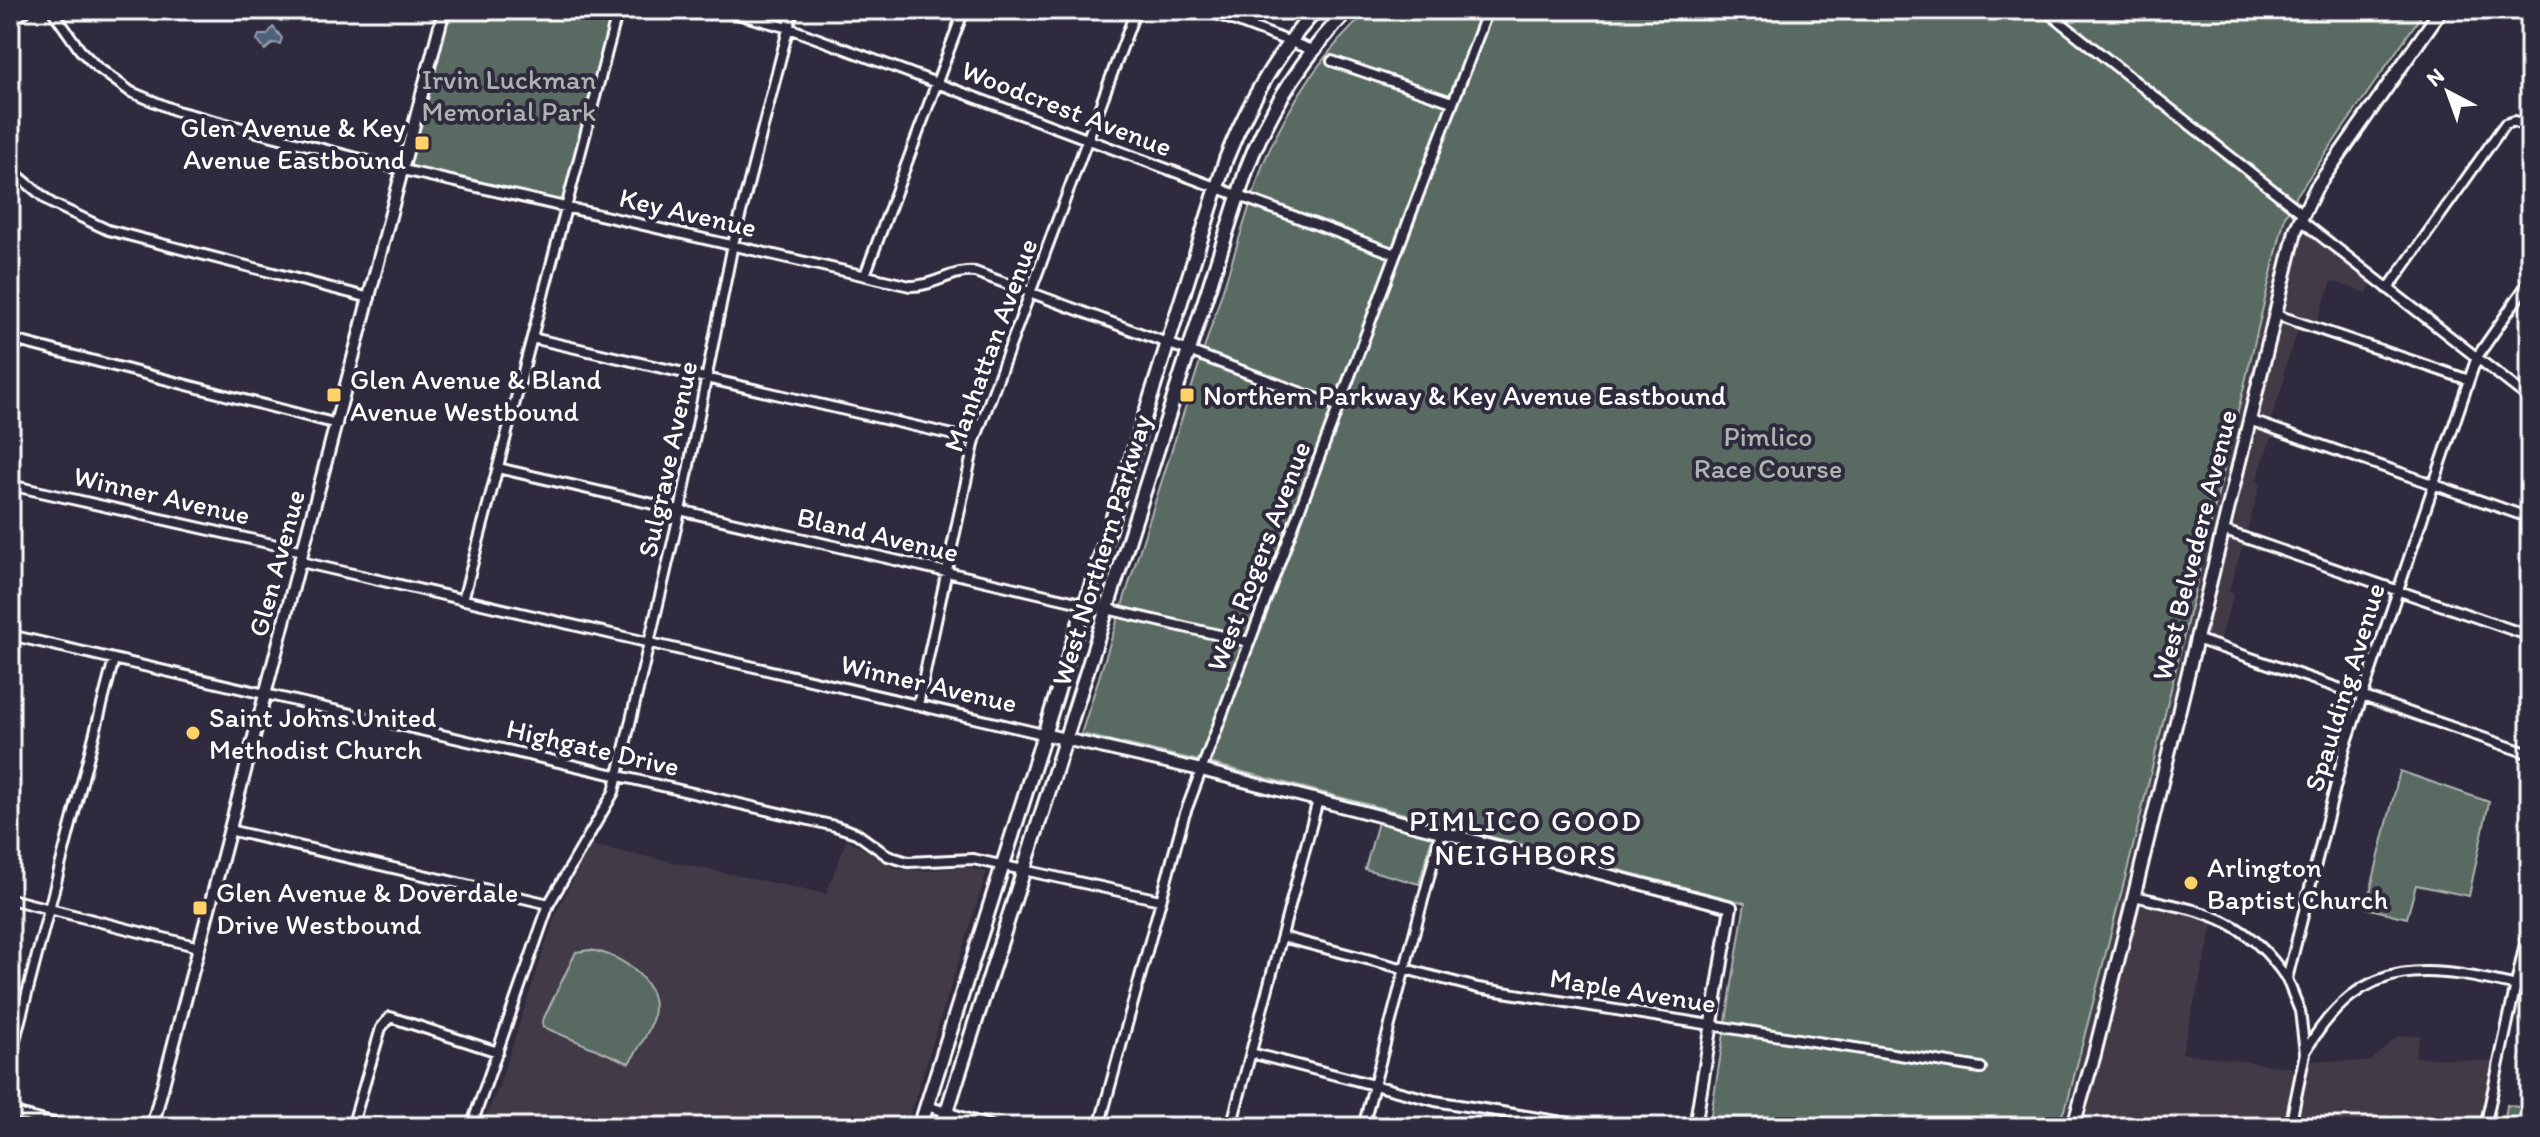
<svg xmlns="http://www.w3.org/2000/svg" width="2540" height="1137" viewBox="0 0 2540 1137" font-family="Itim,sans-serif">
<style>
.built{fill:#423b47}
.green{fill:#596a62;stroke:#acb4b0;stroke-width:2}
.water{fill:#50607a;stroke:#96a0af;stroke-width:2}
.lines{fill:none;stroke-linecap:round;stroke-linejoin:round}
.minor-casing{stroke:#fff;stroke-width:14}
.tertiary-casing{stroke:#fff;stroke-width:16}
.secondary-casing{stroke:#fff;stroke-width:17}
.primary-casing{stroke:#fff;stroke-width:18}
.minor{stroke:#2f2a3d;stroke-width:8}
.tertiary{stroke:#2f2a3d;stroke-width:10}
.secondary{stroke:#2f2a3d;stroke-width:11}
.primary{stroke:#2f2a3d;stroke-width:12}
.poi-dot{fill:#ffd166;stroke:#2f2a3d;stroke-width:3}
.labels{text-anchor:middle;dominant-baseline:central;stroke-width:8;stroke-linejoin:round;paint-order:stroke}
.park-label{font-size:28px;fill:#acb4b0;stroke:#2f2a3d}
.street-label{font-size:28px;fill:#fff;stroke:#2f2a3d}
.poi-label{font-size:28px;fill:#fff;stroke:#2f2a3d;text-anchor:start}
.neighbourhood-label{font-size:30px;letter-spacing:2px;fill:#fff;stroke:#2f2a3d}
</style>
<rect width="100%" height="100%" fill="#2f2a3d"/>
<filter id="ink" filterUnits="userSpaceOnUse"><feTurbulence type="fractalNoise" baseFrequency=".0125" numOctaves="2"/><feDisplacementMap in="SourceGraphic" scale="16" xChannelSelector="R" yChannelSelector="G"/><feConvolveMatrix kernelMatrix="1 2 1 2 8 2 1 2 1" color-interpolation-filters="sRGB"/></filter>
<g filter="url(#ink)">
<!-- built -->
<path class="built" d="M 2290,207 L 2298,218 L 2374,278 L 2367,293 L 2332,281 L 2314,328 L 2300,324 L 2283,373 L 2286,375 L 2268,428 L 2274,431 L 2256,481 L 2260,483 L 2260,486 L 2229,591 L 2234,594 L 2217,648 L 2196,641 L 2134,896 L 2215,917 L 2182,1053 L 2301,1069 L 2303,1060 L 2369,1062 L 2398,1036 L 2420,1035 L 2415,1057 L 2499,1062 L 2485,1127 L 2057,1127 L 2068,1100 L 2131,855 L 2285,216 Z
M 847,839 L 897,869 L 925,871 L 964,867 L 987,872 L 906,1127 L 524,1127 L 485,1116 L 498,1089 L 555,916 L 590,845 L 826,894 Z"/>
<!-- green -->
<path class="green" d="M 449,10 L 613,10 L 563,202 L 409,167 Z
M 1370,10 L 2425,10 L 2297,195 L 2285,216 L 2131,855 L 2068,1100 L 2057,1127 L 1709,1127 L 1745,903 L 1213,764 L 1081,734 L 1263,164 C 1288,106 1321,52 1370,10 Z
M 2400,771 L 2489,802 L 2469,896 L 2416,885 L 2407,918 L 2366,908 Z
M 1378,822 L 1432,837 L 1419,884 L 1365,869 Z
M 590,950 C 624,955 665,984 651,1024 C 646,1038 637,1051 629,1063 L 543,1027 L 542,1022 L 576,952 Z
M 2507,1105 L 2530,1109 L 2527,1127 L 2504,1127 Z"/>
<!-- water -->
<path class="water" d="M 273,27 L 282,38 L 280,44 L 273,43 L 265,50 L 257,40 L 259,35 L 267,35 Z"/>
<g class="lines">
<defs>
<path id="minor" d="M 52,10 L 80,50 L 97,67 L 131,92 L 177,111 L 403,170 L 910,286 C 933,287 953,269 975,272 L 1337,406
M 722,10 L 789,28 L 1395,254
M 1206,10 L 1312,50
M 2045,10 L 2302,213
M 1332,61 L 1452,102
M 10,169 L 51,203 L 108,230 L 370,298
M 2299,219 L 2530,399
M 865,275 L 964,10
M 2388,289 L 2505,124 L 2515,121 L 2530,130
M 2274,314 L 2469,380
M 532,338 L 975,440
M 10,339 L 337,424
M 2249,420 L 2530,518
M 498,468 L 1249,642
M 10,485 L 303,551
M 2222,530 L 2530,636
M 301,562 L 1043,734
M 463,600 L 618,10
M 10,635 L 835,826 L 856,833 L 888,856 L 908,862 L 973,859 L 1160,900
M 2196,639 L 2530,754
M 918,705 L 975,440 L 1136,10
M 229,830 L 549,904
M 2134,896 C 2204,912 2244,915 2287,979
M 10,899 L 199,947
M 1282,937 L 1478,988 L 1981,1068
M 2305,1052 C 2364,950 2431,966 2530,989
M 1251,1053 L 1435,1101 L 1593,1127
M 10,1059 L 114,659
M 927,1106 L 994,1127
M 10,1112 L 68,1127
M 352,1127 L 381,1028 L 390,1017 L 498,1052
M 471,1127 L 549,904 L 614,792 L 680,511 L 733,244 L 793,10
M 1099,1127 L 1184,816 L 1488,10
M 1231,1127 L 1318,800
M 1363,1127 L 1441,832
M 2290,1127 L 2305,1053 L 2300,1011 L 2287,979 L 2345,748 L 2469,380 L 2477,357 L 2530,280
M 2485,1127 L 2530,920"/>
<path id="tertiary" d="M 1043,734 L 1201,770 L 1731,907 L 1695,1127
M 152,1127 L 444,10"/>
<path id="secondary" d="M 10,20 L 25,10
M 2073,1127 L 2094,1056 L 2134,896 L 2296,229 L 2316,188 L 2441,10"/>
<path id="primary" d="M 920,1127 L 1226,159 C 1248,103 1276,54 1316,10
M 942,1127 L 1247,168 C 1270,108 1303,57 1348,10"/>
</defs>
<!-- minor casing -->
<use href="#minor" class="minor-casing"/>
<!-- tertiary casing -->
<use href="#tertiary" class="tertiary-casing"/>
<!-- secondary casing -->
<use href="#secondary" class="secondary-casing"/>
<!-- primary casing -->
<use href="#primary" class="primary-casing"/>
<!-- minor -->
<use href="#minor" class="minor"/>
<!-- tertiary -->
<use href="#tertiary" class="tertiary"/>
<!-- secondary -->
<use href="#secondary" class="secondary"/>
<!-- primary -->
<use href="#primary" class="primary"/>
</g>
</g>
<!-- markers -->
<g class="poi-dot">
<rect x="414" y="135" width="16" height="16" rx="4"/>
<rect x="326" y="387" width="16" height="16" rx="4"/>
<rect x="1179" y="387" width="16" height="16" rx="4"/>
<circle cx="193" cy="733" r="8"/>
<circle cx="2191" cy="883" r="8"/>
<rect x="192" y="900" width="16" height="16" rx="4"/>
</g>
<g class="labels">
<!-- park labels -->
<g class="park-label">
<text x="509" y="79">Irvin Luckman<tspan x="509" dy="32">Memorial Park</tspan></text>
<text x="1768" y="436">Pimlico<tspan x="1768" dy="32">Race Course</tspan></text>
</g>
<!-- street labels -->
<g class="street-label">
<text transform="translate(1067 108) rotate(21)">Woodcrest Avenue</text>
<text transform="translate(688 212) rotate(13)">Key Avenue</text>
<text transform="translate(990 345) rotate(-70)">Manhattan Avenue</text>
<text transform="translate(667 459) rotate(-78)">Sulgrave Avenue</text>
<text transform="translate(162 495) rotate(13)">Winner Avenue</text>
<text transform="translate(878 534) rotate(13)">Bland Avenue</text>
<text transform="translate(2194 545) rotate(-76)">West Belvedere Avenue</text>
<text transform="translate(1101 550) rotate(-73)">West Northern Parkway</text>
<text transform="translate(1258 556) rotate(-69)">West Rogers Avenue</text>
<text transform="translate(276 563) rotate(-75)">Glen Avenue</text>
<text transform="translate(929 683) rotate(13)">Winner Avenue</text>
<text transform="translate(2344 687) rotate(-73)">Spaulding Avenue</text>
<text transform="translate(593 747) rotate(13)">Highgate Drive</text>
<text transform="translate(1633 990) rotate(9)">Maple Avenue</text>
</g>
<!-- poi labels -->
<g class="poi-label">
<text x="406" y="127" text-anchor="end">Glen Avenue &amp; Key<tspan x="406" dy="32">Avenue Eastbound</tspan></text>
<text x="350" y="379">Glen Avenue &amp; Bland<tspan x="350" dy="32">Avenue Westbound</tspan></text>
<text x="1203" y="395">Northern Parkway &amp; Key Avenue Eastbound</text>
<text x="209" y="717">Saint Johns United<tspan x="209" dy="32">Methodist Church</tspan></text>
<text x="2207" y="867">Arlington<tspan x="2207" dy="32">Baptist Church</tspan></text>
<text x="216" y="892">Glen Avenue &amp; Doverdale<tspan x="216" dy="32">Drive Westbound</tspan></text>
</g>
<!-- neighbourhood labels -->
<g class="neighbourhood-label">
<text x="1526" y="820">PIMLICO GOOD<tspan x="1526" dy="34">NEIGHBORS</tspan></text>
</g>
</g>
<!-- margin -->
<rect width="2540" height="1137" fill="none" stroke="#2f2a3d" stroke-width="40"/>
<rect x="20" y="20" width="2500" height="1097" fill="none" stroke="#fff" stroke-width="3" filter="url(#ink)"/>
<!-- north arrow -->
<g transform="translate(2448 92) rotate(319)" stroke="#2f2a3d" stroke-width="6" paint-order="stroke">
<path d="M0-6L14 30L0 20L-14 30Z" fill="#ffffff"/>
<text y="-12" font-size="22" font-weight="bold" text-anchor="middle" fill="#ffffff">N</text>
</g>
</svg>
